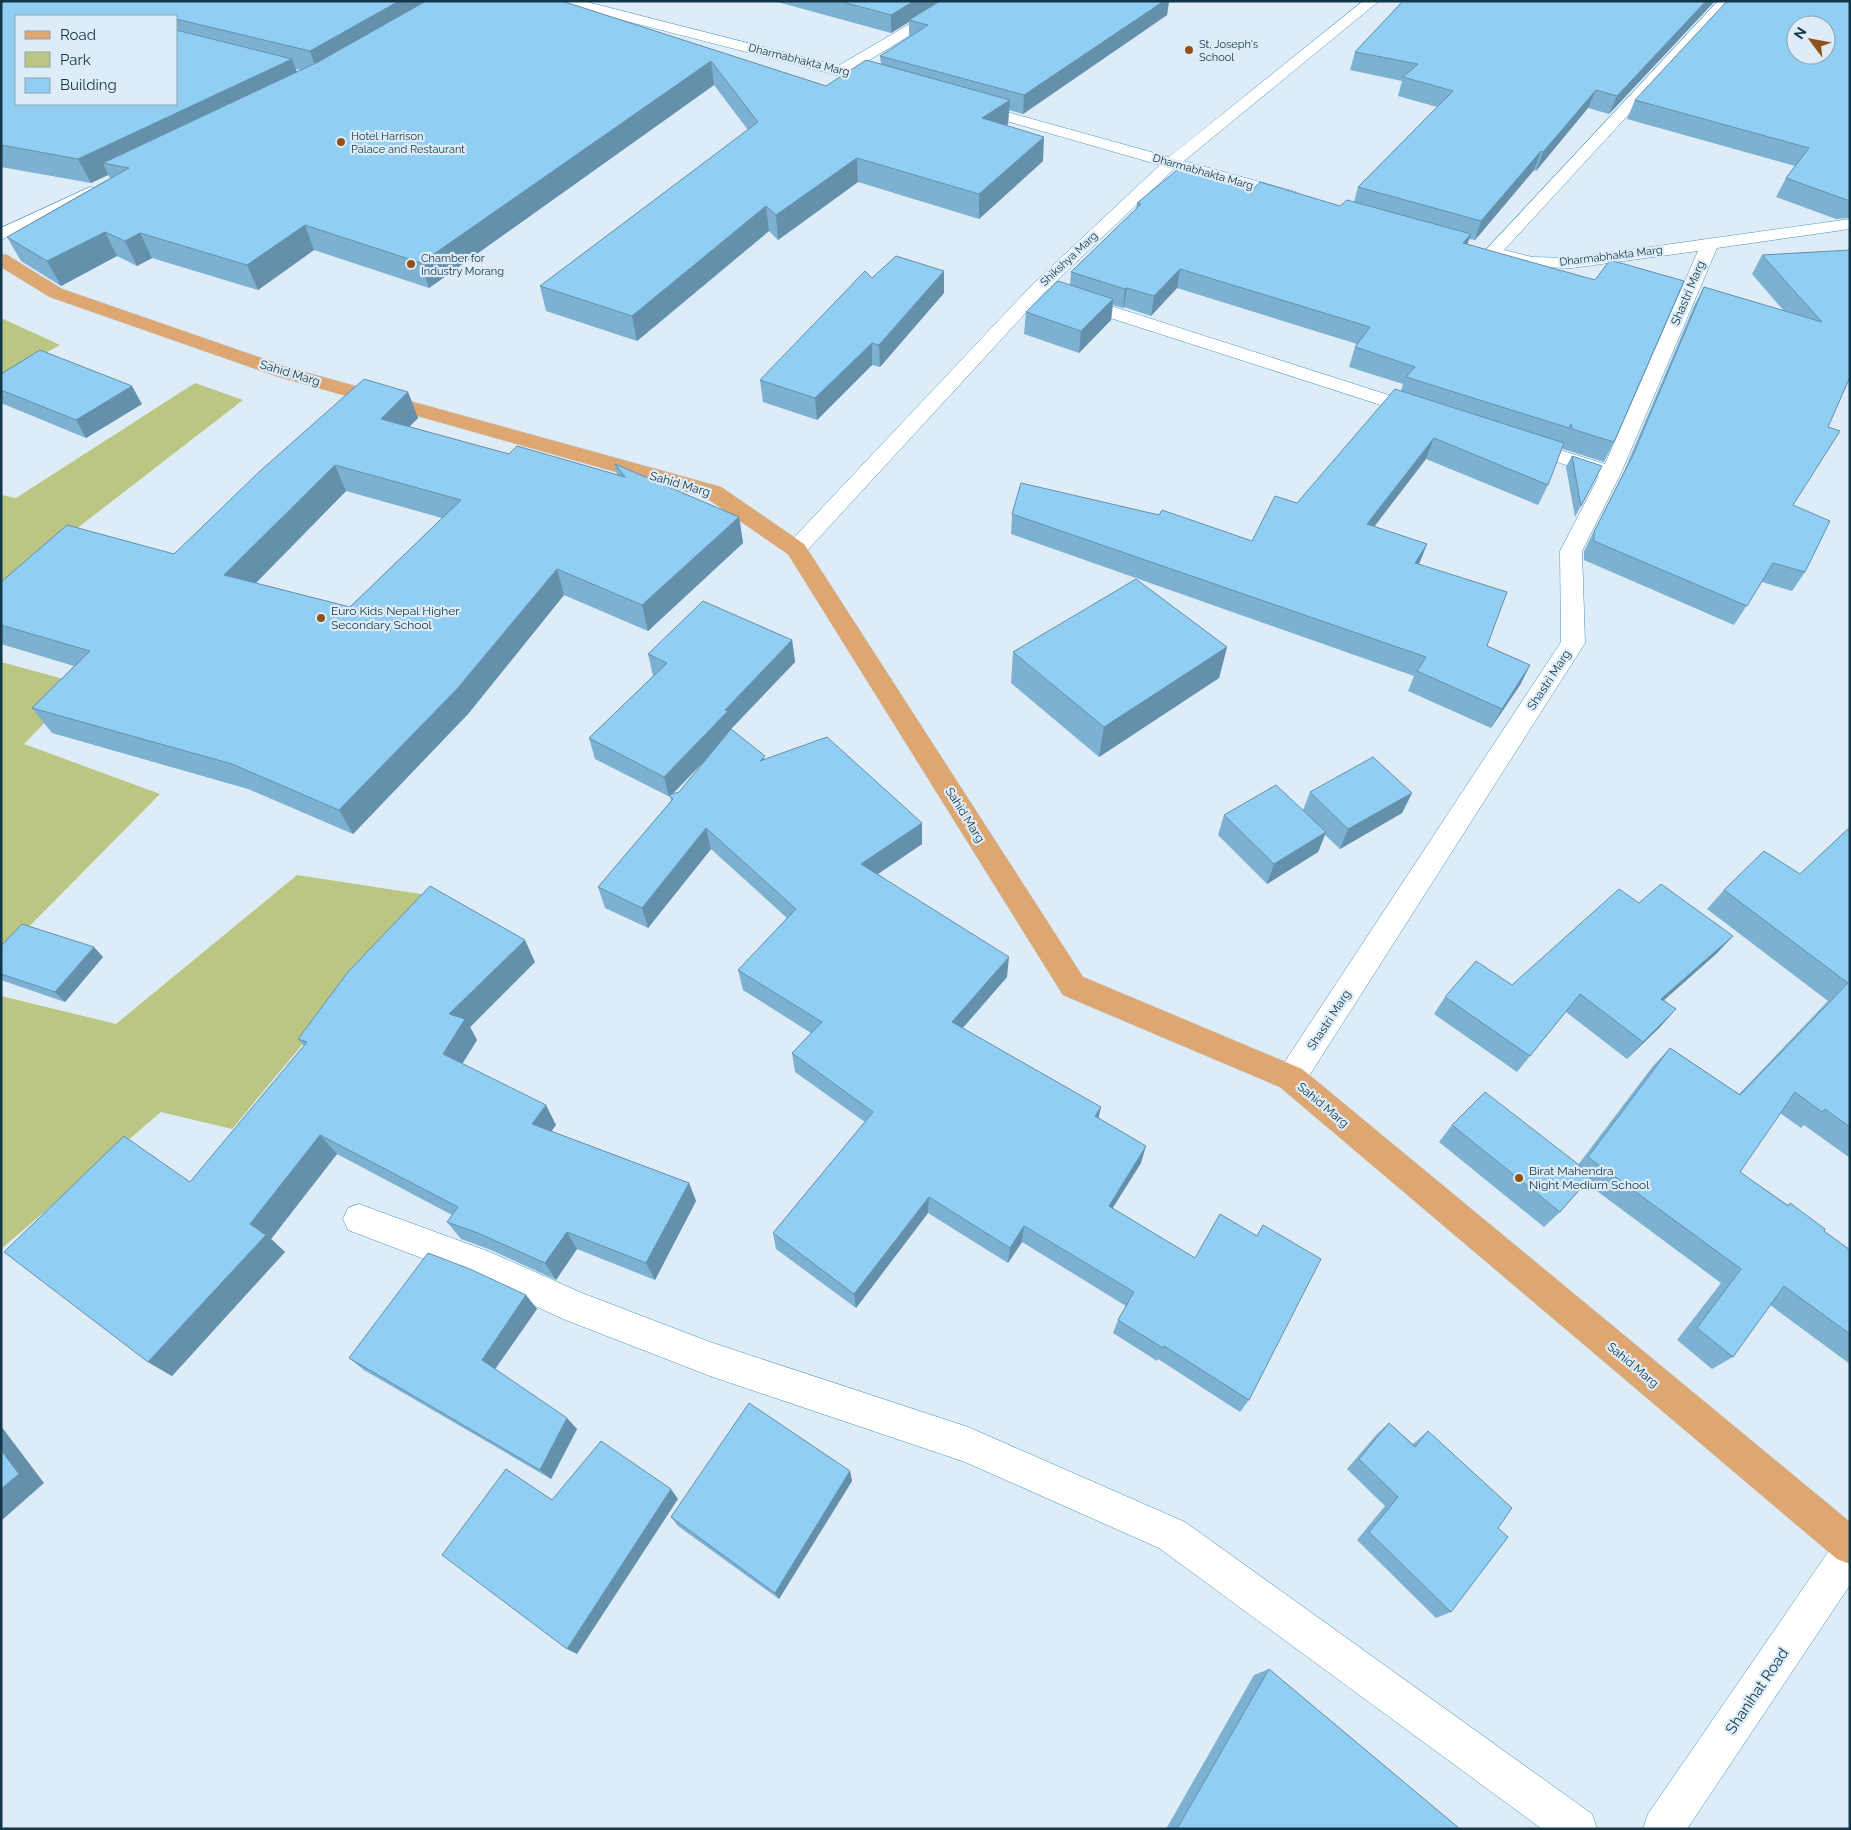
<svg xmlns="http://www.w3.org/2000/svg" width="1851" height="1830" viewBox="0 0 1851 1830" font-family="Raleway,sans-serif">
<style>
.green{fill:#bbc682}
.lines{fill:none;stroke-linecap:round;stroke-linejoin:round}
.minor-casing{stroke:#4394c1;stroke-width:1}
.major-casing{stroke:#bdc7cc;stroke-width:1}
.minor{fill:#fff;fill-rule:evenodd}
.major{fill:#dea670;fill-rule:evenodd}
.wall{fill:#7cb1d2;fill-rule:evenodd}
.shaded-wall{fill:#6590ab}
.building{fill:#90cef4;stroke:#6590ab;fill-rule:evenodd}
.poi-dot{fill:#91511b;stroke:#ddecf6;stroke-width:2}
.labels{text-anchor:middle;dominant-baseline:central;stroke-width:4.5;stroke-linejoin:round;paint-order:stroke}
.far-poi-label{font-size:11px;fill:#143649;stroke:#ddecf6;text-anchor:start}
.far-street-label{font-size:11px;fill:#143649;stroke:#ddecf6}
.street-label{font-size:12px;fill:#143649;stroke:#ddecf6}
.poi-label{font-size:12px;fill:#143649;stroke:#ddecf6;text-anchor:start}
.near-street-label{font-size:15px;fill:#143649;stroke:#ddecf6}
</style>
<rect width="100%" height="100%" fill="#ddecf6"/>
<!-- green -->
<path class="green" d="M 1,318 L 60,345 L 1,378 Z
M 195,383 L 243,400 L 1,587 L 1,495 L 16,498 Z
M 1,662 L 82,684 L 24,744 L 160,794 L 1,955 Z
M 297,875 L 427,895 L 232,1129 L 161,1112 L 1,1249 L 1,996 L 116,1024 Z"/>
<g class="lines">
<defs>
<path id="minor" d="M 558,1 L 583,1 L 838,66 L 949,1 L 966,1 L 853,70 L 888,79 L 891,82 L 888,85 L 883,87 L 560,4 Z
M 1363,1 L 1379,1 L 1184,161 L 1296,192 L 1298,196 L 1296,200 L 1284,200 L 1174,169 L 1044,293 L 804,554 L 796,556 L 788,554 L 785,549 L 788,544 L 1032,285 L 1160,165 L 968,110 L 965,107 L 968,104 L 978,104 L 1169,157 Z
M 1718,1 L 1733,1 L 1504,250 L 1532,257 L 1572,258 L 1850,219 L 1850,229 L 1717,248 L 1621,473 L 1582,551 L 1585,643 L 1302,1087 L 1291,1091 L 1280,1087 L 1276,1078 L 1280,1069 L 1561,642 L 1560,551 L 1599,476 L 1515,448 L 1512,444 L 1515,440 L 1522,438 L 1605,464 L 1698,251 L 1572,268 L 1532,267 L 1486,257 L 1483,253 Z
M 90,187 L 96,188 L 98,192 L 96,196 L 1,240 L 1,228 Z
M 1077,295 L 1429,408 L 1432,412 L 1429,416 L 1422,418 L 1415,416 L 1070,305 L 1068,301 L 1070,297 Z
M 359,1204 L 490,1252 L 582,1293 L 710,1342 L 968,1427 L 1185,1522 L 1592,1814 L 1597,1829 L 1542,1829 L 1159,1548 L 965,1462 L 710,1376 L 563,1319 L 482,1281 L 348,1230 L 343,1219 L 348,1208 Z
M 1850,1534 L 1850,1585 L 1687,1829 L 1643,1829 L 1648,1814 L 1837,1539 Z"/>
<path id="major" d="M 1,254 L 7,255 L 62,289 L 290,368 L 721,487 L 804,544 L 1083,977 L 1302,1069 L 1850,1522 L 1850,1564 L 1837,1559 L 1280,1087 L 1063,995 L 788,554 L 705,497 L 276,376 L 50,297 L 1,267 Z"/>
</defs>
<!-- minor casing -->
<use href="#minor" class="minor-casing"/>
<!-- major casing -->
<use href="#major" class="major-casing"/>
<!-- minor -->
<use href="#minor" class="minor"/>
<!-- major -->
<use href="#major" class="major"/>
</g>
<!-- wall -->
<path class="wall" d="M 1,1 L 562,1 L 826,86 L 881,64 L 880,56 L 909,37 L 909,22 L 891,33 L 774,1 L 1169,1 L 1167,15 L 1023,114 L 1009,110 L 1008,124 L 1006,126 L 1043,161 L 979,219 L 858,182 L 778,240 L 769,231 L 637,341 L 546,311 L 540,286 L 748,130 L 714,85 L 429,288 L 314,250 L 258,290 L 152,258 L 137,266 L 117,256 L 61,286 L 21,261 L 7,237 L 110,178 L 108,175 L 91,183 L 1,167 ZM 16,16 L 176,16 L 176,104 ZM 296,69 L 301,70 L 297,72 Z
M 1403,1 L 1715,1 L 1609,114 L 1588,108 L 1536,171 L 1534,170 L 1475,240 L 1469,239 L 1467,244 L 1614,442 L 1604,462 L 1563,449 L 1562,446 L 1548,485 L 1538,505 L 1426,459 L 1374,527 L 1427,544 L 1419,564 L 1487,646 L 1530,665 L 1520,685 L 1491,728 L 1408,691 L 1414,676 L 1011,534 L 1012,514 L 1252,541 L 1297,503 L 1401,391 L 1403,384 L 1349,367 L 1355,347 L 1357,344 L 1177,288 L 1151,316 L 1124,307 L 1123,308 L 1113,305 L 1111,320 L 1079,353 L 1024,334 L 1026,312 L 1070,285 L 1071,272 L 1136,210 L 1137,203 L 1252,190 L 1340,206 L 1354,202 L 1358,187 L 1437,107 L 1398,96 L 1402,81 L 1350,70 L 1355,52 Z
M 1850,1 L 1850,218 L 1836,219 L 1776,197 L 1786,178 L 1795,166 L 1627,119 L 1635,100 Z
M 1850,250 L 1793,505 L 1805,572 L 1792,591 L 1762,582 L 1734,625 L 1584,560 L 1584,551 L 1623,474 L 1694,306 L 1704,287 L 1784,311 L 1752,274 L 1762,255 Z
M 872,278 L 944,293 L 880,367 L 872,365 L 817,420 L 763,402 L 760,380 Z
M 1,374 L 142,404 L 86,438 L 1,403 Z
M 408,392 L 418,418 L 409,427 L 509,454 L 617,475 L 615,464 L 739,517 L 743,543 L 648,631 L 564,595 L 468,714 L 353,834 L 248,789 L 52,733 L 32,708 L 74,666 L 1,644 L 1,582 L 174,554 ZM 346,491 L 442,518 L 350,607 L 256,583 Z
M 1572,456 L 1602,466 L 1575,517 L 1566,467 Z
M 792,640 L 795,662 L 731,729 L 765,759 L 922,844 L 878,874 L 1007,977 L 963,1028 L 1098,1118 L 1141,1163 L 1112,1208 L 1195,1258 L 1257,1236 L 1263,1225 L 1249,1400 L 1240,1412 L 1158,1359 L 1157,1361 L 1113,1333 L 1118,1320 L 1126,1306 L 1022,1242 L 1008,1263 L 928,1213 L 856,1308 L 776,1249 L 773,1233 L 865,1122 L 795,1072 L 792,1053 L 811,1033 L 743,990 L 738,970 L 787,918 L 711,849 L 648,928 L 605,908 L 598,887 L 671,801 L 670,797 L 595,759 L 589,738 L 653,676 L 648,654 ZM 706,759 L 679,792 L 673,794 Z
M 1227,647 L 1219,678 L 1099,757 L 1011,683 L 1013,652 Z
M 1310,792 L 1412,793 L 1402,813 L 1340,849 L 1325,835 L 1318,852 L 1267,884 L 1218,835 L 1224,815 L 1303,810 Z
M 1850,827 L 1850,1158 L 1804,1125 L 1801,1128 L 1780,1113 L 1740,1172 L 1788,1205 L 1790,1203 L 1824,1231 L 1850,1250 L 1850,1364 L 1770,1305 L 1733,1357 L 1712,1369 L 1677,1340 L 1721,1283 L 1586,1183 L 1560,1212 L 1544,1227 L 1439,1142 L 1452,1125 L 1578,1165 L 1653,1066 L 1670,1048 L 1739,1094 L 1828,1001 L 1707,909 L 1724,890 L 1800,874 Z
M 1639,903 L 1733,936 L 1716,954 L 1664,1000 L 1676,1009 L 1660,1027 L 1627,1059 L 1566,1012 L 1517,1072 L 1434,1014 L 1445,997 L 1512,985 Z
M 1,946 L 103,957 L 65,1002 L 1,980 Z
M 535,962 L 470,1027 L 477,1040 L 462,1064 L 556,1125 L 551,1131 L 689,1183 L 696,1201 L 655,1280 L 577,1249 L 556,1280 L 491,1250 L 461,1239 L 447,1222 L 452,1215 L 337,1154 L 271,1239 L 285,1252 L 172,1376 L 148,1362 L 190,1182 L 304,1046 L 298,1039 Z
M 526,1295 L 537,1309 L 495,1369 L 577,1429 L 551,1479 L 364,1370 L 349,1358 Z
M 1389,1423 L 1413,1444 L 1428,1431 L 1498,1528 L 1451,1612 L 1436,1618 L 1357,1540 L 1385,1506 L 1347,1469 L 1377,1434 Z
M 850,1471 L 852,1481 L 779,1599 L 678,1526 L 671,1517 Z
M 1269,1669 L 1460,1829 L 1166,1829 L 1254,1675 Z"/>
<!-- shaded-wall -->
<path class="shaded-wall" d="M 399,1 L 446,1 L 318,74 L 310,51 Z
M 914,1 L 945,1 L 909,20 L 909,22 L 891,33 L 891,15 Z
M 1164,1 L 1169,1 L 1167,15 L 1023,114 L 1024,95 Z
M 1706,1 L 1715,1 L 1609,114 L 1617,96 Z
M 292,59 L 301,83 L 103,163 L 108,175 L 91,183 L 78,159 Z
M 711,61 L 714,85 L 429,288 L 421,263 Z
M 1596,90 L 1588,108 L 1536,171 L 1543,152 Z
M 1010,100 L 1008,124 L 981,142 L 982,118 Z
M 1044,137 L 1043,161 L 979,219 L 979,194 Z
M 1541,151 L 1534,170 L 1475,240 L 1481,221 Z
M 857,158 L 858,182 L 778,240 L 776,215 Z
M 766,206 L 769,231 L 637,341 L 632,316 Z
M 305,225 L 314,250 L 258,290 L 247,265 Z
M 105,232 L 117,256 L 61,286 L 47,261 Z
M 140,233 L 152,258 L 137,266 L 125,241 Z
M 1471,234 L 1464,253 L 1463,243 Z
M 1180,269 L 1177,288 L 1151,316 L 1154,296 Z
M 944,271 L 944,293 L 880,367 L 879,345 Z
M 1127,288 L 1124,307 L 1123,308 L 1125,289 Z
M 1113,299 L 1111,320 L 1079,353 L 1081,331 Z
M 872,343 L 872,365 L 817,420 L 815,398 Z
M 132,386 L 142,404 L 86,438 L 76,420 Z
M 408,392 L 418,418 L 391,445 L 381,419 Z
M 1434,438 L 1426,459 L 1360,545 L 1367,524 Z
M 335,465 L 346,491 L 238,601 L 224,575 Z
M 739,517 L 743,543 L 648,631 L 642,605 Z
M 1427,544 L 1419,564 L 1415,563 Z
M 557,569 L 564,595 L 468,714 L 353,834 L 339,810 Z
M 792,640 L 795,662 L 731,729 L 732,733 L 670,796 L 669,795 L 669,797 L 664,777 L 725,710 Z
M 1227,647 L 1219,678 L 1099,757 L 1104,727 Z
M 1530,665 L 1520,685 L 1491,728 L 1502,709 Z
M 1412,793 L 1402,813 L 1340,849 L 1348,829 Z
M 922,823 L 922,844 L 863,884 L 861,864 Z
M 706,828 L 711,849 L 648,928 L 642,908 Z
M 1326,832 L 1318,852 L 1267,884 L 1274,864 Z
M 1733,936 L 1716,954 L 1646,1016 L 1661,999 Z
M 525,940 L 535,962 L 470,1027 L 477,1040 L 456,1074 L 443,1054 L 449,1014 Z
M 94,947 L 103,957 L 65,1002 L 55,992 Z
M 1009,957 L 1007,977 L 951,1041 L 952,1022 Z
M 1676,1009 L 1660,1027 L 1627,1059 L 1643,1042 Z
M 546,1105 L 556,1125 L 543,1143 L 532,1124 Z
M 1101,1107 L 1097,1125 L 1095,1116 Z
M 320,1135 L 337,1154 L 271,1239 L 285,1252 L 172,1376 L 148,1362 L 250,1224 Z
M 1146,1146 L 1141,1163 L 1104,1222 L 1109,1206 Z
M 689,1183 L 696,1201 L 655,1280 L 646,1263 Z
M 929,1197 L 928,1213 L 856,1308 L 854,1294 Z
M 1024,1226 L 1022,1242 L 1008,1263 L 1010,1248 Z
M 567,1232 L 577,1249 L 556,1280 L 545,1263 Z
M 526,1295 L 537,1309 L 493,1372 L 482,1360 Z
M 567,1418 L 577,1429 L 551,1479 L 540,1470 Z
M 1,1426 L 44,1483 L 1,1521 Z
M 850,1471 L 852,1481 L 779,1599 L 775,1593 Z
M 671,1489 L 678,1499 L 577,1654 L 567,1649 Z"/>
<!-- building -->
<path class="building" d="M 1,1 L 399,1 L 310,51 L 176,19 L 176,16 L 16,16 L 16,104 L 176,104 L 176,30 L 292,59 L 78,159 L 1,145 Z
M 426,1 L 562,1 L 826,86 L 866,60 L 1010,100 L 982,118 L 1044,137 L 979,194 L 857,158 L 776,215 L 766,206 L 632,316 L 540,286 L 758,122 L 711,61 L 421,263 L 305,225 L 247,265 L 140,233 L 125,241 L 105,232 L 47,261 L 7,237 L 129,168 L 103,163 L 318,62 Z
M 839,1 L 914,1 L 891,15 Z
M 940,1 L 1164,1 L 1024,95 L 880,56 L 928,25 L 909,20 Z
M 1403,1 L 1706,1 L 1617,96 L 1596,90 L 1543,152 L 1541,151 L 1481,221 L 1358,187 L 1453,91 L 1403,77 L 1418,64 L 1355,52 Z
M 1727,1 L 1850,1 L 1850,200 L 1847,200 L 1786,178 L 1809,148 L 1635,100 ZM 1796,25 L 1826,25 L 1826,55 L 1796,55 Z
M 1181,167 L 1252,190 L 1260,182 L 1340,206 L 1347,200 L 1471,234 L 1463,243 L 1595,280 L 1610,260 L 1684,281 L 1614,442 L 1572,429 L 1571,424 L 1569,428 L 1406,377 L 1415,367 L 1355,347 L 1370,327 L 1180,269 L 1154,296 L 1127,288 L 1125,289 L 1071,272 L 1141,204 L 1137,203 Z
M 1850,250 L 1850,377 L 1828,427 L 1840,431 L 1793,505 L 1830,521 L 1805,572 L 1773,563 L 1747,606 L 1594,541 L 1594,532 L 1633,455 L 1704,287 L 1822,322 L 1762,255 Z
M 896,256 L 944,271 L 879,345 L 872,343 L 815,398 L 760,380 L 865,271 L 872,278 Z
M 1058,281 L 1113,299 L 1081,331 L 1026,312 Z
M 40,350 L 132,386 L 76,420 L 1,390 L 1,374 Z
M 364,379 L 408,392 L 381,419 L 509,454 L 517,446 L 625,477 L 615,464 L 739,517 L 642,605 L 557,569 L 457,689 L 339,810 L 232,764 L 32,708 L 90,651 L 1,625 L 1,582 L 67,525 L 174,554 L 259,472 ZM 335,465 L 461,500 L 350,607 L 224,575 Z
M 1395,389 L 1564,443 L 1548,485 L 1434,438 L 1367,524 L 1427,544 L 1415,563 L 1507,592 L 1487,646 L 1530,665 L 1502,709 L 1417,671 L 1426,657 L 1012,514 L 1021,483 L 1159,515 L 1162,510 L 1252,541 L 1275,496 L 1297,503 Z
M 1572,456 L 1602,466 L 1581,506 Z
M 1136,579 L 1227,647 L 1104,727 L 1013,652 Z
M 703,601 L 792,640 L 725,710 L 728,711 L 664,777 L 589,738 L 667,663 L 648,654 Z
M 731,729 L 765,756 L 760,761 L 827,737 L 922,823 L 861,864 L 1009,957 L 952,1022 L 1101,1107 L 1095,1116 L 1146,1146 L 1109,1206 L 1195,1258 L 1220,1214 L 1257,1236 L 1263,1225 L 1321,1259 L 1249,1400 L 1164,1346 L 1163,1348 L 1118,1320 L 1134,1292 L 1024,1226 L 1010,1248 L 929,1197 L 854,1294 L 773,1233 L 873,1112 L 792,1053 L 822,1022 L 738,970 L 796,909 L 706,828 L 642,908 L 598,887 L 673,799 L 669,795 L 679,792 Z
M 1373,757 L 1412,793 L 1348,829 L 1310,792 Z
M 1276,785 L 1326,832 L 1274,864 L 1224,815 Z
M 1850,827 L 1850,1127 L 1825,1109 L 1822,1112 L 1795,1092 L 1740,1172 L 1788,1206 L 1790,1203 L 1825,1229 L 1824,1231 L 1850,1250 L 1850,1334 L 1784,1286 L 1733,1357 L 1697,1328 L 1741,1269 L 1588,1157 L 1670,1048 L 1740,1095 L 1848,983 L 1724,890 L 1764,851 L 1800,874 Z
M 1661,884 L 1733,936 L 1661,999 L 1676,1009 L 1643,1042 L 1580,994 L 1530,1056 L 1445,997 L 1476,961 L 1512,985 L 1619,889 L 1639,903 Z
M 430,886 L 525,940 L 449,1014 L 465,1019 L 443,1054 L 546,1105 L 532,1124 L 689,1183 L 646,1263 L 567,1232 L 545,1263 L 478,1233 L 447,1222 L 458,1207 L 320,1135 L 250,1224 L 266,1235 L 148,1362 L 4,1252 L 124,1136 L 190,1182 L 307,1042 L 298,1039 L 348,972 Z
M 22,924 L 94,947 L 55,992 L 1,974 L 1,946 Z
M 1485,1092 L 1592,1175 L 1560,1212 L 1452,1125 Z
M 428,1253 L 470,1269 L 526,1295 L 482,1360 L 567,1418 L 540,1470 L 349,1358 Z
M 749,1403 L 850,1471 L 775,1593 L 671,1517 Z
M 1389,1423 L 1415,1447 L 1428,1431 L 1512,1508 L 1498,1528 L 1508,1537 L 1451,1612 L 1369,1532 L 1398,1497 L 1359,1459 Z
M 601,1441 L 671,1489 L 567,1649 L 442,1555 L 506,1469 L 552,1500 Z
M 1,1450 L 19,1474 L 1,1489 Z
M 1269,1669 L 1460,1829 L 1177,1829 Z"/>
<!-- markers -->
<g class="poi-dot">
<circle cx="1189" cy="50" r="5"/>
<circle cx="341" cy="142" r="5"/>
<circle cx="411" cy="264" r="5"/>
<circle cx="321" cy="618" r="5"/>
<circle cx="1519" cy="1178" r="5"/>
</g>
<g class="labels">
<!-- far-poi labels -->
<g class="far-poi-label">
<text x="1199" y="44">St, Joseph's<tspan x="1199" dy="13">School</tspan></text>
<text x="351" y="136">Hotel Harrison<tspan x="351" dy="13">Palace and Restaurant</tspan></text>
<text x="421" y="258">Chamber for<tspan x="421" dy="13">Industry Morang</tspan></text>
</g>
<!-- far-street labels -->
<g class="far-street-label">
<text transform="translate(799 60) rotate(14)">Dharmabhakta Marg</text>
<text transform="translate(1203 172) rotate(16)">Dharmabhakta Marg</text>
<text transform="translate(1611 256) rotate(-7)">Dharmabhakta Marg</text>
<text transform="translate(1069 259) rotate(-43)">Shikshya Marg</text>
</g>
<!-- street labels -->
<g class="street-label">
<text transform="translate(1688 293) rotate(-67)">Shastri Marg</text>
<text transform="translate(290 373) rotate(17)">Sahid Marg</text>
<text transform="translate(680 484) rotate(16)">Sahid Marg</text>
<text transform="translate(1549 680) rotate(-57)">Shastri Marg</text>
<text transform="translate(965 815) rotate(58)">Sahid Marg</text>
<text transform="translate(1329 1020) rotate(-57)">Shastri Marg</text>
<text transform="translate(1323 1105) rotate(40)">Sahid Marg</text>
<text transform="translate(1633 1365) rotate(40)">Sahid Marg</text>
</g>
<!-- poi labels -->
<g class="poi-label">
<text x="331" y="611">Euro Kids Nepal Higher<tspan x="331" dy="14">Secondary School</tspan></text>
<text x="1529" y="1171">Birat Mahendra<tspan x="1529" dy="14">Night Medium School</tspan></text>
</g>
<!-- near-street labels -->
<g class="near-street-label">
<text transform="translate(1757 1691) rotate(-56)">Shanihat Road</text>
</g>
</g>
<!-- border -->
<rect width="1851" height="1830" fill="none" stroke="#143649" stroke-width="5"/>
<!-- legend -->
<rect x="15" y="15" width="162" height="90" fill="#ddecf6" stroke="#8da3b1"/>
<rect x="25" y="31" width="25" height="8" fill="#dea670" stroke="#8da3b1"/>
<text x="60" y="40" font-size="15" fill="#143649">Road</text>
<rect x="25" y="52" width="25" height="15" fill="#bbc682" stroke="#8da3b1"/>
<text x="60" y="65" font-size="15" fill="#143649">Park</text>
<rect x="25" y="78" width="25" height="15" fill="#90cef4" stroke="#8da3b1"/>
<text x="60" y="90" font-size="15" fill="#143649">Building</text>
<!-- north arrow -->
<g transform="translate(1811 40) rotate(302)"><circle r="24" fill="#ddecf6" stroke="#8da3b1"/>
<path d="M0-4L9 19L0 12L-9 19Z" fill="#91511b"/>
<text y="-8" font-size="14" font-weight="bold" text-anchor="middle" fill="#143649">N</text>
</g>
</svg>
